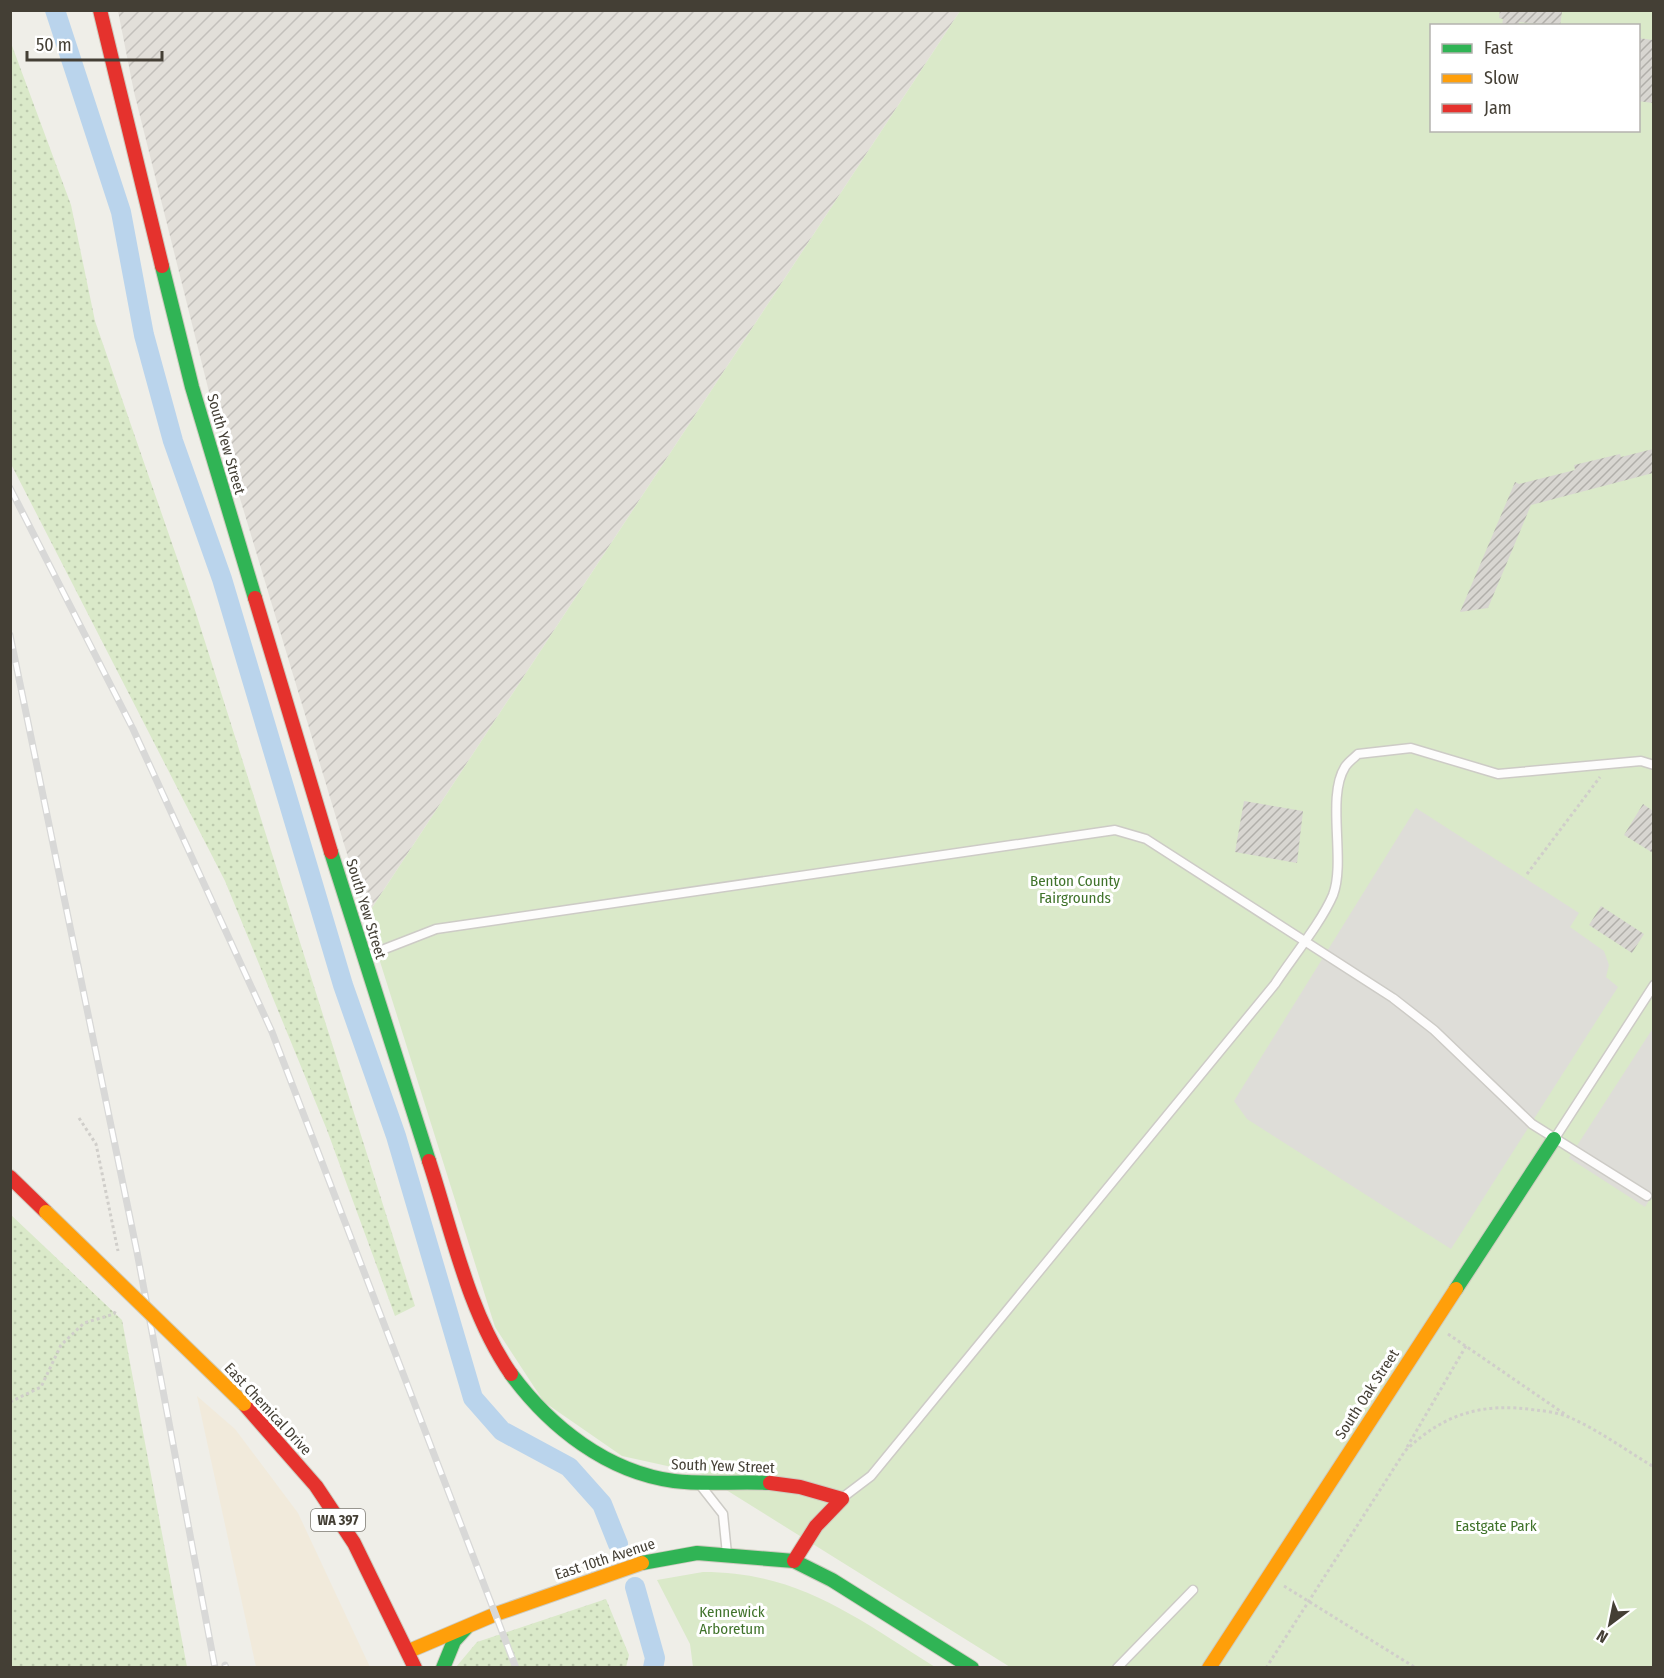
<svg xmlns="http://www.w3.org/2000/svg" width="1664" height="1678" viewBox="0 0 1664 1678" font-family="'Fira Sans Condensed',sans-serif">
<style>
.commercial{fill:#f1eadb}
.industrial{fill:url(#industrial-furrows)}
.grass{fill:url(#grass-dots)}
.park{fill:#dae9c9;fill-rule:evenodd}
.parking{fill:#deddd8}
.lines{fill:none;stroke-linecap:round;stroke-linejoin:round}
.canal{stroke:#bad4ec;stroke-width:20}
.building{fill:url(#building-hatch)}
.lane-casing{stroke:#cdcbc6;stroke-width:11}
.fast-casing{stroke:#cecbbf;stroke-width:16}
.slow-casing{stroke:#cecbbf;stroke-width:16}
.jam-casing{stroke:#cecbbf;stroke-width:16}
.path{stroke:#d0ceca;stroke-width:3;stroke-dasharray:3 3;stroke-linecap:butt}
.lane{stroke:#fdfcfc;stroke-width:8}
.fast{stroke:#30b455;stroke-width:14}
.slow{stroke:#ff9f0a;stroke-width:14}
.jam{stroke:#e5322d;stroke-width:14}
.rail-casing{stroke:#d8d8d7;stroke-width:7}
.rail{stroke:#fff;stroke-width:4.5;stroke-dasharray:14;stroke-linecap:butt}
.slow-bridge-casing{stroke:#d0cbb6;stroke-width:16;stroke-linecap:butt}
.slow-bridge{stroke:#ff9f0a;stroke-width:14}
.labels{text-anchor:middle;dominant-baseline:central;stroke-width:6;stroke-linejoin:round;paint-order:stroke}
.shield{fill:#fff;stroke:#7c7972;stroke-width:1.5}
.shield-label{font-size:14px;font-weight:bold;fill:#443f35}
.street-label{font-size:15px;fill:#443f35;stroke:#fff}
.park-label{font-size:15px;fill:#40732b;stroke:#fff}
</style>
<defs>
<pattern id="industrial-furrows" width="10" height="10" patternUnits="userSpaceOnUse" patternTransform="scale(1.5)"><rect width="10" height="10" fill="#e2dfd9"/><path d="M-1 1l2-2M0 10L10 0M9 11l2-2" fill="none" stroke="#c3c0bb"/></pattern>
<pattern id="grass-dots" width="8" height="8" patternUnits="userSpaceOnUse" patternTransform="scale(1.5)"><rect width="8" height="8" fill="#dae9c9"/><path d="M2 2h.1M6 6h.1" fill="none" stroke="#bcc9ad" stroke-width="1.8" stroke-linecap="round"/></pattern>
<pattern id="building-hatch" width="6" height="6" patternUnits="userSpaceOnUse" patternTransform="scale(1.5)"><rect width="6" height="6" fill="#d8d6d1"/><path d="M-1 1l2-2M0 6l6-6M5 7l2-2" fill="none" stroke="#b1afaa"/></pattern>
</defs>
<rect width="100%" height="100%" fill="#efeee8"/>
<!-- commercial -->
<path class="commercial" d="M 197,1396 L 235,1429 L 298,1513 L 370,1667 L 256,1667 Z"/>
<!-- industrial -->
<path class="industrial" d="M 118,11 L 960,11 L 366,917 L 214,412 L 134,92 Z"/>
<!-- grass -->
<path class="grass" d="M 11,43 L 71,205 L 95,321 L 194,607 L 415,1306 L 395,1316 L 327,1130 L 225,881 L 12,466 Z
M 10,1214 L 122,1320 L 187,1667 L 11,1667 Z
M 606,1599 L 629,1655 L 626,1667 L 456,1667 L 477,1642 Z"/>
<!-- park -->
<path class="park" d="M 960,11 L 1653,11 L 1653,1667 L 1010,1667 L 699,1473 L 622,1456 L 544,1402 L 495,1327 L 366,917 ZM 1432,26 L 1638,26 L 1638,130 L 1432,130 Z
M 703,1572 C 800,1572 856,1618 935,1667 L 693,1667 L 690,1644 L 657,1580 Z"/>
<!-- parking -->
<path class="parking" d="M 1416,808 L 1579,913 L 1570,927 L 1604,951 L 1609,965 L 1606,977 L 1618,987 L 1451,1249 L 1247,1119 L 1234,1101 Z
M 1653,1028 L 1653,1194 L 1645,1207 L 1569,1158 Z"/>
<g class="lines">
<!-- canal -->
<path class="canal" d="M 55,10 L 121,212 L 144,335 L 173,441 L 222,579 L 343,985 L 396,1136 L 473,1398 L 502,1431 L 569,1467 L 602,1504 L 618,1544
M 635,1587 L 655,1658 L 653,1668"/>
</g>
<!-- building -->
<path class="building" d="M 1500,10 L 1553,10 L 1562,12 L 1560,26 L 1519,22 L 1519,26 L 1502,26 L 1503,19 L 1499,18 Z
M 1638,38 L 1653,40 L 1653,103 L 1638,101 Z
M 1653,449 L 1653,473 L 1531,505 L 1488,608 L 1460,612 L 1515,482 L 1519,484 L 1575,470 L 1574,465 L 1620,454 L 1621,457 Z
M 1244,801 L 1303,811 L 1297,863 L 1235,852 Z
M 1643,804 L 1653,811 L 1653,853 L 1624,835 Z
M 1601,906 L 1644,934 L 1632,953 L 1589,925 Z"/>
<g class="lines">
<defs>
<path id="lane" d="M 364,957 L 436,929 L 1115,830 L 1146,839 L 1393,998 L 1434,1030 L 1532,1124 L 1647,1196
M 1555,1138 L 1654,985
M 701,1486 L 723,1514 L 727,1554
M 842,1498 L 871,1476 L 1275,984 C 1292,958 1321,923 1333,895 C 1346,861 1326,797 1345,767 C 1348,762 1354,758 1358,754 L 1411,748 L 1498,774 L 1641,761 L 1654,765
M 1117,1668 L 1193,1590"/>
<path id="fast" d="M 162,266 L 192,387 L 255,598
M 331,852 L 429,1161
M 1456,1289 L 1554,1139
M 511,1374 C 550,1427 607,1472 674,1481 C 706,1485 738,1481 770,1483
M 642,1563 L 697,1553 L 794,1561 L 832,1580 L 972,1668
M 443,1668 L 454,1641 L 466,1628"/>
<path id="slow" d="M 409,1651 L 496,1614 L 642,1563
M 1209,1668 L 1456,1289"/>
<path id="jam" d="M 100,10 L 162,266
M 255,598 L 331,852
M 429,1161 C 452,1231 468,1312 511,1374
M 10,1177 L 46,1212
M 244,1404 L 316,1486 L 354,1543 L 415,1668
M 770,1483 L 800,1487 L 842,1499 L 816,1526 L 794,1561"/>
</defs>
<!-- lane casing -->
<use href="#lane" class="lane-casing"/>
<!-- fast casing -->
<use href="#fast" class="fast-casing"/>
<!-- slow casing -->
<use href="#slow" class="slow-casing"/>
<!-- jam casing -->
<use href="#jam" class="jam-casing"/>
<!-- path -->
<path class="path" d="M 1527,874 L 1600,777
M 79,1118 L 96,1144 L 118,1251
M 1448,1334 L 1566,1415
M 10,1402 L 41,1387 L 61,1345 L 84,1323 L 114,1314 L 116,1310
M 1407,1447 L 1466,1346
M 1284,1586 L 1416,1668
M 1266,1668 L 1405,1451 C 1443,1414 1483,1402 1535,1410 C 1546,1411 1560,1413 1571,1418 C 1600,1431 1627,1451 1654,1467"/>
<!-- lane -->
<use href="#lane" class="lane"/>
<!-- fast -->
<use href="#fast" class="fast"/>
<!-- slow -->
<use href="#slow" class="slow"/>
<!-- jam -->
<use href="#jam" class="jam"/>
<defs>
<path id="rail" d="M 10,488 L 133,729 L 272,1032 L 516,1668
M 10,635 L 137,1252 L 215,1668
M 225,1665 L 226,1668"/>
</defs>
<!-- rail casing -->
<use href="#rail" class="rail-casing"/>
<!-- rail -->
<use href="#rail" class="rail"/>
<defs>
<path id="slow-bridge" d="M 46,1212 L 244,1404"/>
</defs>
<!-- slow-bridge casing -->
<use href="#slow-bridge" class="slow-bridge-casing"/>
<!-- slow-bridge -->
<use href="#slow-bridge" class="slow-bridge"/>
</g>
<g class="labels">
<!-- shield labels -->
<rect class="shield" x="311" y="1509" width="54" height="22" rx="4.5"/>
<g class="shield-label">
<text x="338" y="1520">WA 397</text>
</g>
<!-- street labels -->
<g class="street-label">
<text transform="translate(226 444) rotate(74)">South Yew Street</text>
<text transform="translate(366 909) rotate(73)">South Yew Street</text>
<text transform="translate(1367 1394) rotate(-57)">South Oak Street</text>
<text transform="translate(268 1409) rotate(47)">East Chemical Drive</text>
<text transform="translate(723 1466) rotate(2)">South Yew Street</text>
<text transform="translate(605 1559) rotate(-18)">East 10th Avenue</text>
</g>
<!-- park labels -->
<g class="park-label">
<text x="1075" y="881">Benton County<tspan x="1075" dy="17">Fairgrounds</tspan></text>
<text x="1496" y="1526">Eastgate Park</text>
<text x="732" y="1612">Kennewick<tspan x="732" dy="17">Arboretum</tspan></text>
</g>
</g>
<!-- border -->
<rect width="1664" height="1678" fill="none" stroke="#443f35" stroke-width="24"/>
<!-- legend -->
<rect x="1430" y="24" width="210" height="108" fill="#ffffff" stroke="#b4b2ae" stroke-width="1.5"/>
<rect x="1442" y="44" width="30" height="9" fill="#30b455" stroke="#b4b2ae" stroke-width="1.5"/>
<text x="1484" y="54" font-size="18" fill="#443f35">Fast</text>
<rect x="1442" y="74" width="30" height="9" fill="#ff9f0a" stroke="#b4b2ae" stroke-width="1.5"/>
<text x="1484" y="84" font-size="18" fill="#443f35">Slow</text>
<rect x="1442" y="104" width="30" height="9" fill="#e5322d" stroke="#b4b2ae" stroke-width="1.5"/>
<text x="1484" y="114" font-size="18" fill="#443f35">Jam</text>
<!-- north arrow -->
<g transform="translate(1610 1624) rotate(212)" stroke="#ffffff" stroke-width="4.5" paint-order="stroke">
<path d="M0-4.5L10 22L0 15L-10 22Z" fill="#443f35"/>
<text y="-9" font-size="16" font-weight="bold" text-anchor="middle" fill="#443f35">N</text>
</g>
<!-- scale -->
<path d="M27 51v9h135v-9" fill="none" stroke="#443f35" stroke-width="3"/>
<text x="36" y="51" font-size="18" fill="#443f35" stroke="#ffffff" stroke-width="4.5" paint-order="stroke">50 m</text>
</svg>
